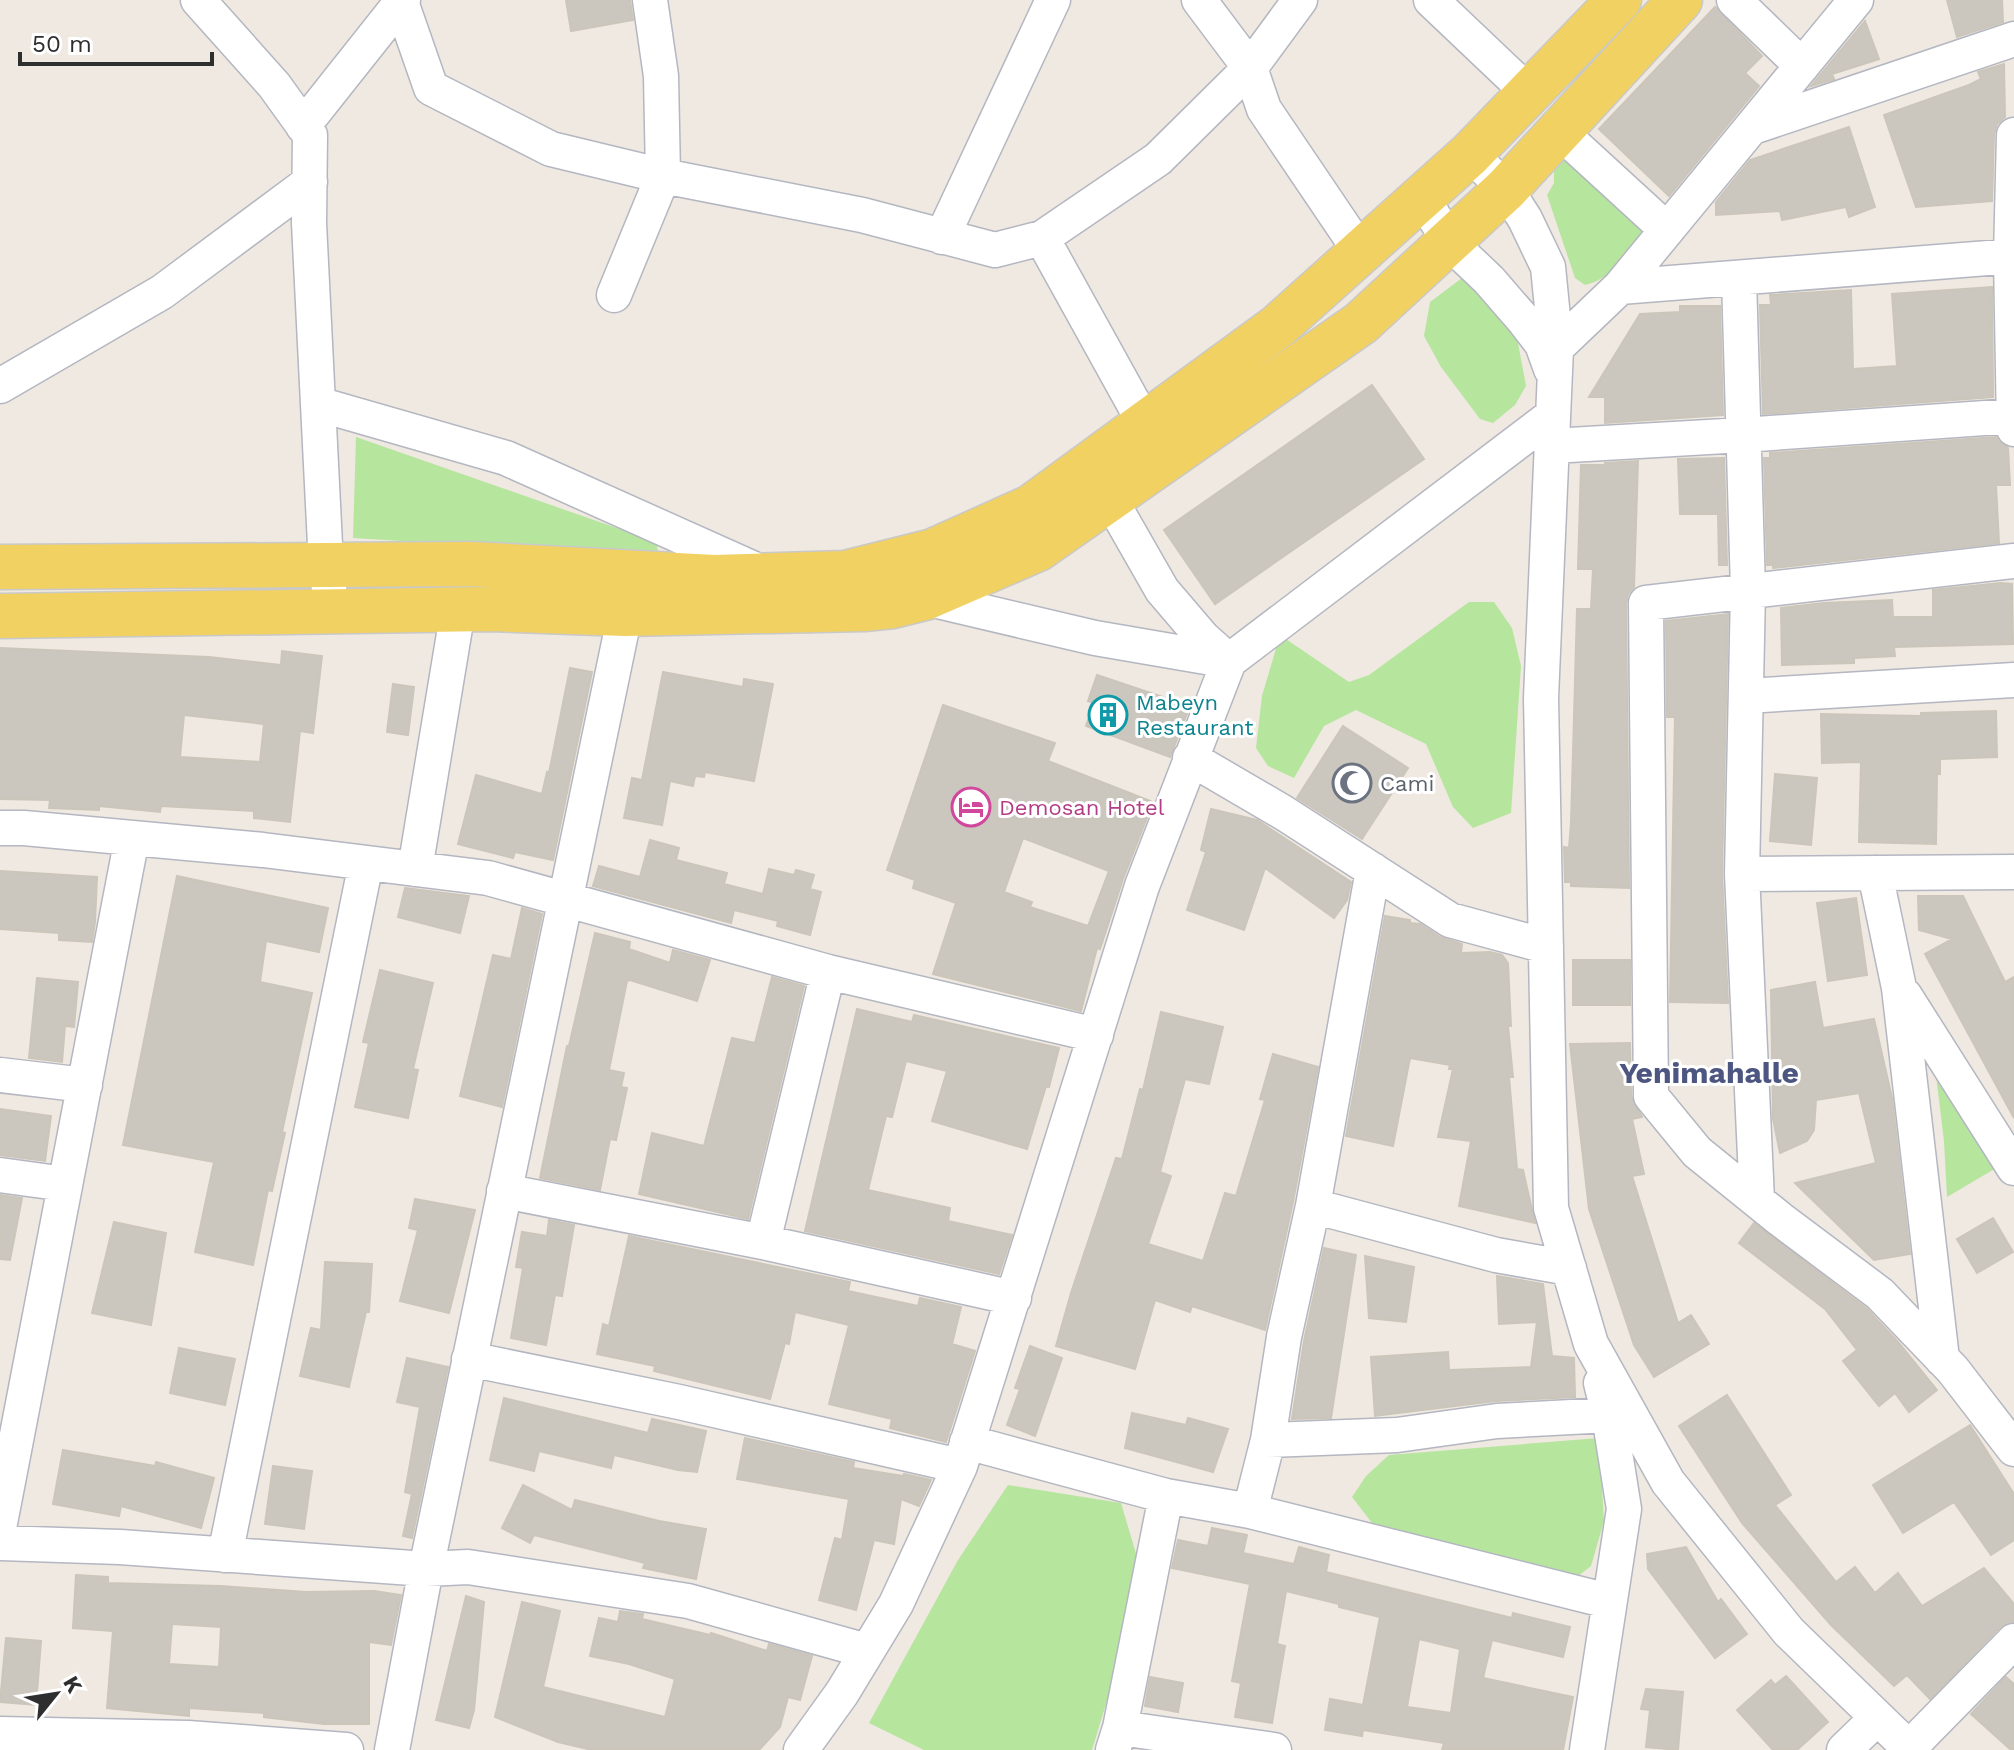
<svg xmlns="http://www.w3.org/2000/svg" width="2014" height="1750" viewBox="0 0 2014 1750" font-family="'Work Sans',sans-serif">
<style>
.green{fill:#b6e59e}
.building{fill:#cbc7bf;stroke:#cbc5ba;stroke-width:2;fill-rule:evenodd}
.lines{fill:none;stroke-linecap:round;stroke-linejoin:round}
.minor-casing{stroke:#b4b7c1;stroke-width:37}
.major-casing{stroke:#c9c9c9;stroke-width:47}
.minor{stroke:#fff;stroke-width:34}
.major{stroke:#f2d163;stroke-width:44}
.labels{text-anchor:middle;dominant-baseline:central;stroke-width:6;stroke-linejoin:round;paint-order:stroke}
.culture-label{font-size:22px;fill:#0d838f;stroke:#fff;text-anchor:start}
.worship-label{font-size:22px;fill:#5b616d;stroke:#fff;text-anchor:start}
.hotel-label{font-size:22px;fill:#b23c85;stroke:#fff;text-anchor:start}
.district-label{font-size:30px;font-weight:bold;fill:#4d5680;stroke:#fff}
</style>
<rect width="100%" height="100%" fill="#efe9e1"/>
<!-- green -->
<path class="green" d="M 1562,151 L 1647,233 C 1629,254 1613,278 1585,285 L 1575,278 L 1547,195 L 1554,183 L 1554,158 Z
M 1466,275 L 1500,297 L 1518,343 L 1526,386 L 1515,405 L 1493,423 L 1480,419 L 1441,367 L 1424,336 L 1430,302 Z
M 356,437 L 657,542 L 658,557 L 353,538 Z
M 1469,602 L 1494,602 L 1512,628 L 1521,666 L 1511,813 L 1473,828 L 1453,807 L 1426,744 L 1356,710 L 1324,726 L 1294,778 L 1268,766 L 1256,748 L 1262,696 L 1280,635 L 1349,682 L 1369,675 Z
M 1934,1059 L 2003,1164 L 1947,1197 L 1944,1141 Z
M 1599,1438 L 1604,1521 L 1591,1566 L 1577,1577 L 1375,1527 L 1352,1497 L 1366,1476 L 1389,1455 Z
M 1008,1485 L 1121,1503 L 1137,1557 L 1112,1684 L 1092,1750 L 924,1750 L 869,1723 L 958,1560 Z"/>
<!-- building -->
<path class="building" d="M 566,0 L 630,0 L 633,20 L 571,31 Z
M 1947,0 L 2002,0 L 2003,22 L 1957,37 Z
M 1715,7 L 1762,56 L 1745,73 L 1759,86 L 1669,196 L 1599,129 Z
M 1865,21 L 1879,59 L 1832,74 L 1834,79 L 1811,86 Z
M 2004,64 L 2005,117 L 1997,124 L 1994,134 L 1992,201 L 1916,207 L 1884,115 L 1969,85 L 1981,79 L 1978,72 Z
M 1849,127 L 1875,207 L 1849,217 L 1846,207 L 1782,220 L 1780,211 L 1716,215 L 1716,202 L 1750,160 Z
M 1992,287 L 1993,397 L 1763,414 L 1760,305 L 1771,305 L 1770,295 L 1851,290 L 1853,369 L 1897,366 L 1892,294 Z
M 1680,306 L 1720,306 L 1723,415 L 1605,423 L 1605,397 L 1589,397 L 1640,314 L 1680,312 Z
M 1372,385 L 1424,459 L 1215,604 L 1164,530 Z
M 1996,437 L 2008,448 L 2010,485 L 1996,485 L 1999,543 L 1773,568 L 1773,565 L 1767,565 L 1764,458 L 1770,458 L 1770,453 Z
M 1724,458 L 1727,565 L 1719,565 L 1718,514 L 1680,514 L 1678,459 Z
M 1638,461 L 1634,587 L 1628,594 L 1626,603 L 1629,888 L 1571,886 L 1571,882 L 1565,882 L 1564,847 L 1569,848 L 1571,823 L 1577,609 L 1591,609 L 1593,569 L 1578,569 L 1581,465 L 1605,465 L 1605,463 Z
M 2001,583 L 2012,584 L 2013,644 L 1894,647 L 1895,656 L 1854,658 L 1854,663 L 1782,665 L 1781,608 L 1824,603 L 1892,600 L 1893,617 L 1933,617 L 1933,590 Z
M 1728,614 L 1722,874 L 1728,1003 L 1670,1002 L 1675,717 L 1667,717 L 1666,621 Z
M 0,648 L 209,657 L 281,665 L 282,651 L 322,656 L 313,733 L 300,731 L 290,822 L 254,818 L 254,811 L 161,806 L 160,812 L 99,806 L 99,810 L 49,808 L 50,800 L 0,799 ZM 184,715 L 264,724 L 260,762 L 180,757 Z
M 570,668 L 592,672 L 553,860 L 515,852 L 513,858 L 458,844 L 476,775 L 542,794 L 547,772 L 549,773 Z
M 663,672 L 743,687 L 744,679 L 773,684 L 754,781 L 705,772 L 704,777 L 695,776 L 693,786 L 670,781 L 662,825 L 624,818 L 632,778 L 642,780 Z
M 1097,675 L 1190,706 L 1170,757 L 1086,726 L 1094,703 L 1088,701 Z
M 393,684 L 414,687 L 408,735 L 387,732 Z
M 943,705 L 1055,743 L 1048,761 L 1153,802 L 1123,879 L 1100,949 L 1097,948 L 1081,1011 L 933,974 L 956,903 L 913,888 L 915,880 L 887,870 ZM 1023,838 L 1109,871 L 1088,926 L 1030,907 L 1032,902 L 1004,892 Z
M 1996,711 L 1997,757 L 1940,759 L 1940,774 L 1937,774 L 1936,844 L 1859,842 L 1861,762 L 1822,763 L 1821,714 L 1921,716 L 1921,713 Z
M 1343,726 L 1408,768 L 1362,839 L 1297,798 Z
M 1775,774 L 1817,778 L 1811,845 L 1770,841 Z
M 1211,809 L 1257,820 L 1351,882 L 1347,900 L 1334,918 L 1265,868 L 1244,930 L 1187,910 L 1206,852 L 1201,850 Z
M 650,840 L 679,848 L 676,860 L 727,873 L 724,884 L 763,894 L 769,869 L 794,875 L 796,870 L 814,875 L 810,889 L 821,892 L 810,935 L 777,926 L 778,921 L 734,910 L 731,923 L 593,886 L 599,866 L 640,877 Z
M 0,871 L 97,877 L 95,922 L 92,942 L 59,940 L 59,933 L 0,929 Z
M 177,876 L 328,908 L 319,952 L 266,941 L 260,982 L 312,993 L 282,1132 L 285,1133 L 272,1191 L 268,1190 L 253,1265 L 195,1252 L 214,1162 L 123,1145 Z
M 405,888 L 469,896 L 460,933 L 398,917 Z
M 1918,896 L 1963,896 L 2005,982 L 2014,977 L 2014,1118 L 1925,954 L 1952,939 L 1919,930 Z
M 1856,898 L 1867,975 L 1828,981 L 1817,903 Z
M 522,908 L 542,914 L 502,1107 L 460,1096 L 493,955 L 511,959 Z
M 1385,916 L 1410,920 L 1410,923 L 1420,924 L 1440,937 L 1462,944 L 1461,953 L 1490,952 L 1502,955 L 1508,963 L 1511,1026 L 1508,1026 L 1513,1077 L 1509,1077 L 1517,1169 L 1523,1170 L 1535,1223 L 1459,1206 L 1471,1141 L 1438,1137 L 1453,1069 L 1449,1069 L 1450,1065 L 1410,1058 L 1393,1146 L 1346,1136 Z
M 595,933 L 630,942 L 629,949 L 670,963 L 673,950 L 710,960 L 697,1001 L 630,980 L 627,981 L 609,1070 L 624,1073 L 621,1087 L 627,1088 L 616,1140 L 610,1139 L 600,1190 L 540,1178 L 567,1046 L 569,1046 Z
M 1573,960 L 1630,960 L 1630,1005 L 1573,1005 Z
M 380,970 L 433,983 L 413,1069 L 418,1070 L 408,1118 L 355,1107 L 369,1043 L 363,1042 Z
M 772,977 L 804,986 L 748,1219 L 639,1194 L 652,1133 L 704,1146 L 732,1038 L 755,1043 Z
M 37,978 L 78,982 L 74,1027 L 65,1026 L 62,1062 L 29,1058 Z
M 1815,982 L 1823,1028 L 1874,1019 L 1892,1098 L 1910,1254 L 1874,1260 L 1795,1183 L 1876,1163 L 1859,1093 L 1816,1100 L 1814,1130 L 1807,1141 L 1780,1153 L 1773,1119 L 1771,990 Z
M 857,1009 L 912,1022 L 914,1015 L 1059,1048 L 1049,1087 L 1046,1086 L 1027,1149 L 932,1121 L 947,1071 L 906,1061 L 892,1117 L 886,1116 L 868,1190 L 950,1208 L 948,1221 L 1012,1235 L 999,1274 L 805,1231 Z
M 1161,1012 L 1223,1027 L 1209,1084 L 1185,1079 L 1160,1172 L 1171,1176 L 1148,1244 L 1203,1261 L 1225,1193 L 1236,1196 L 1265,1100 L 1260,1099 L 1273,1054 L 1318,1067 L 1293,1202 L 1265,1330 L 1192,1306 L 1190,1312 L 1155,1300 L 1135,1369 L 1056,1346 L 1071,1293 L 1116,1158 L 1122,1159 L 1140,1089 L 1143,1090 Z
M 1630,1043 L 1631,1096 L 1642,1117 L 1632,1119 L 1644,1174 L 1632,1176 L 1678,1323 L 1691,1315 L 1709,1344 L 1654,1377 L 1634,1345 L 1589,1209 L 1570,1044 Z
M 0,1109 L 51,1116 L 45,1161 L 0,1155 Z
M 0,1195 L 22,1198 L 10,1260 L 0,1259 Z
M 415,1199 L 475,1210 L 449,1313 L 400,1301 L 418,1230 L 409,1228 Z
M 1993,1218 L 2013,1252 L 1977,1273 L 1957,1239 Z
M 549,1220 L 574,1225 L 562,1296 L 555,1295 L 546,1345 L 511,1338 L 523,1268 L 516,1267 L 522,1232 L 547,1236 Z
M 114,1222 L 166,1233 L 151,1325 L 92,1313 Z
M 1754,1223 L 1867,1309 L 1898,1342 L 1937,1390 L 1909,1412 L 1895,1393 L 1879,1406 L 1843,1361 L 1857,1350 L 1825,1309 L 1739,1243 Z
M 629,1236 L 850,1282 L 848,1291 L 918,1306 L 920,1298 L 961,1307 L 952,1344 L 975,1351 L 946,1442 L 890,1428 L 892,1419 L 829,1404 L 849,1325 L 795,1312 L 789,1344 L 785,1343 L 770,1399 L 654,1371 L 655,1366 L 597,1354 L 603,1324 L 609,1326 Z
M 1324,1248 L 1356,1255 L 1331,1418 L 1292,1419 L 1304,1341 Z
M 1365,1256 L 1414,1267 L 1406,1322 L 1369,1318 Z
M 325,1262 L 372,1264 L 369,1312 L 366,1312 L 349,1387 L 300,1376 L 311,1328 L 321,1330 Z
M 1497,1276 L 1543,1284 L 1552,1356 L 1574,1358 L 1575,1397 L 1496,1401 L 1375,1416 L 1371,1357 L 1448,1352 L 1449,1370 L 1531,1367 L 1537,1322 L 1499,1324 Z
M 1030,1346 L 1062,1358 L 1035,1436 L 1007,1425 L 1020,1389 L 1015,1388 Z
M 179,1348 L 235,1359 L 225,1405 L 170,1393 Z
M 407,1358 L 448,1367 L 412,1538 L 403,1536 L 412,1494 L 405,1492 L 420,1407 L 397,1402 Z
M 1727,1395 L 1791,1495 L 1775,1505 L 1836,1582 L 1855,1567 L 1875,1593 L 1898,1573 L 1922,1606 L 1984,1568 L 2014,1604 L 2014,1622 L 2000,1627 L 1930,1699 L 1907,1675 L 1894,1686 L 1831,1625 L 1742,1523 L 1679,1426 Z
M 504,1398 L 648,1433 L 652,1419 L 706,1431 L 697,1472 L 678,1470 L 614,1455 L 611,1468 L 539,1451 L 534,1471 L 490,1460 Z
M 1132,1413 L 1186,1425 L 1188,1418 L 1228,1429 L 1213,1472 L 1125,1448 Z
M 1970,1425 L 2014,1494 L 2014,1540 L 1991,1555 L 1954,1502 L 1903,1533 L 1873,1485 Z
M 745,1438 L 854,1462 L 853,1468 L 903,1476 L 904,1474 L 931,1480 L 919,1506 L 901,1499 L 894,1544 L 874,1540 L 856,1610 L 819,1600 L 835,1538 L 842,1540 L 849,1499 L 737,1479 Z
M 63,1450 L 155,1466 L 156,1462 L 214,1478 L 201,1528 L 121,1506 L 119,1516 L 53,1504 Z
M 273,1466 L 312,1471 L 304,1529 L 265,1524 Z
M 523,1485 L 572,1510 L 575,1500 L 659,1521 L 706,1529 L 696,1579 L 643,1568 L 645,1563 L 534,1535 L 530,1543 L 502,1528 Z
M 1212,1528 L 1247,1535 L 1243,1553 L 1294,1564 L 1299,1547 L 1329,1555 L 1326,1572 L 1512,1618 L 1513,1613 L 1570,1627 L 1563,1657 L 1492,1640 L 1483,1678 L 1573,1697 L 1563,1750 L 1442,1750 L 1444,1743 L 1363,1730 L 1362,1736 L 1325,1730 L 1330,1699 L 1363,1705 L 1380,1617 L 1339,1607 L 1339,1604 L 1286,1591 L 1277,1644 L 1285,1646 L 1272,1723 L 1235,1717 L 1241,1683 L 1232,1681 L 1250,1584 L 1172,1568 L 1178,1540 L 1208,1546 ZM 1419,1639 L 1460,1649 L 1451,1713 L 1407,1707 Z
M 1686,1547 L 1718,1602 L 1721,1599 L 1747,1634 L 1715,1658 L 1648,1569 L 1647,1554 Z
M 76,1575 L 108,1577 L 108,1583 L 220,1586 L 306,1592 L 374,1591 L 401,1595 L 391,1645 L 369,1642 L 369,1724 L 324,1724 L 264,1717 L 264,1713 L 189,1708 L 189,1716 L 107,1708 L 113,1631 L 73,1628 ZM 172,1624 L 221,1627 L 219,1667 L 169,1664 Z
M 466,1596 L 484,1602 L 474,1710 L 469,1728 L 436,1720 Z
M 522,1602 L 560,1611 L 543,1687 L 665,1717 L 675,1679 L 629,1664 L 590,1656 L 599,1618 L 618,1622 L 620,1611 L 643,1614 L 642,1619 L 710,1635 L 711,1633 L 767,1651 L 769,1644 L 812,1656 L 800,1700 L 788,1697 L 780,1727 L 759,1750 L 592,1750 L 558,1742 L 495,1717 Z
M 6,1638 L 41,1641 L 36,1705 L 0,1702 Z
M 1786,1676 L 1828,1722 L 1797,1750 L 1773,1750 L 1737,1710 L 1771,1680 L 1775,1685 Z
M 1150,1677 L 1183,1683 L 1178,1712 L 1145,1706 Z
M 2006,1677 L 2014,1684 L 2014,1750 L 2011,1750 L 1971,1714 Z
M 1646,1689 L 1683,1692 L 1678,1750 L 1646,1747 L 1650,1710 L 1641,1709 Z"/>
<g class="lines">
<defs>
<path id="minor" d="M 198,0 L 274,85 L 310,135 L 309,223 L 326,565 L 332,612
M 1300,0 L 1250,68 L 1264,109 L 1360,251
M 1431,0 L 1529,93
M 1734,0 L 1802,66
M 401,2 L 431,88 L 551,149 L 663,176 L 862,215 L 995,250 L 1042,238 L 1158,159 L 1250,68 L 1199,0
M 303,126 L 403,0
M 1753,127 L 2014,39
M 1559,131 L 1667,230
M 2014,135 L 2011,256 L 2014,429
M 1470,154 L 1506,189 L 1525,219 L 1548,267 L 1556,348 L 1541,698 L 1551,1208 L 1591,1344 L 1668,1482 L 1789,1632 L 1911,1750
M 1422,197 L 1450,243 L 1489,280 L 1522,318 L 1542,344 L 1551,369
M 942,237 L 1053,0
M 1042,238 L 1145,424
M 1739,278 L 1748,591 L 1742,874 L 1757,1200
M 1620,287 L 1856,0
M 614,295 L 663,176 L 661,76 L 650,0
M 1556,348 L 1620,287 L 2014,256
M 0,386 L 162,292 L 310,182
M 318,404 L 506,458 L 765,574
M 1552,446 L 1743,435 L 2014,416
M 2014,561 L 1646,603 L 1651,1096 L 1697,1152 L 1780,1219 L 1880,1294 L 1953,1370 L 2014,1449
M 925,598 L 1095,638 L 1229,661 L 1553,415
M 1746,696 L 2014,680
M 1190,758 L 1284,813 L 1450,920 L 1546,946
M 0,828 L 24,828 L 263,850 L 488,878 L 828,972 L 1096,1035
M 415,869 L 458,610
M 1875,873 L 1899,988 L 1942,1359
M 1742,874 L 2014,872
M 1905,996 L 2014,1168
M 0,1075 L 85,1085
M 0,1175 L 65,1184
M 504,1191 L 763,1242 L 1014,1298
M 1313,1206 L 1496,1255 L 1569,1268
M 763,1242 L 828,972
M 469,1359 L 679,1402 L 960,1466
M 1268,1440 L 1397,1435 L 1497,1421 L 1609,1415
M 967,1442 L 1166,1496 L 1250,1511 L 1608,1601
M 1250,1511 L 1268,1440 L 1284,1337 L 1313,1206 L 1373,870
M 0,1523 L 132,838
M 0,1543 L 120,1547 L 426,1569 L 468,1567 L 688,1601 L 867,1651
M 225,1555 L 366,863
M 1120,1728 L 1274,1750
M 0,1734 L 188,1738 L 346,1750
M 1909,1748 L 2014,1641
M 392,1750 L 426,1569 L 625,614
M 801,1750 L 842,1693 L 896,1604 L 960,1466 L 1142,886 L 1229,661 L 1203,638 L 1162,590 L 1110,499
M 1113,1750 L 1120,1728 L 1166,1496
M 1587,1750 L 1624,1509 L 1609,1415 L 1601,1383
M 1844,1750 L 1877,1718"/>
<path id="major" d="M 0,567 L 470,564 L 714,577 L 845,573 L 933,551 L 1031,507 L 1277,327 L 1470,154 L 1619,0
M 0,616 L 491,609 L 625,614 L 864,609 L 893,606 L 925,598 L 1038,549 L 1361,323 L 1506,189 L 1680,0"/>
</defs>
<!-- minor casing -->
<use href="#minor" class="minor-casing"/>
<!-- major casing -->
<use href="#major" class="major-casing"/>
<!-- minor -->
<use href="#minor" class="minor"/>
<!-- major -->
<use href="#major" class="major"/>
</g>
<!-- icons -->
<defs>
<symbol id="building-ring" viewBox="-11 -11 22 22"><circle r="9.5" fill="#fff" stroke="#0f9aa8" stroke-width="1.5"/><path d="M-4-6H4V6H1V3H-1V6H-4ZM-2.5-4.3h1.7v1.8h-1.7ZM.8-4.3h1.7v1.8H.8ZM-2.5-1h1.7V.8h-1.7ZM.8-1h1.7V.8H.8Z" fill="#0f9aa8"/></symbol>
<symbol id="mosque-ring" viewBox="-11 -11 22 22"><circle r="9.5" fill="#fff" stroke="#6b7280" stroke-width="1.5"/><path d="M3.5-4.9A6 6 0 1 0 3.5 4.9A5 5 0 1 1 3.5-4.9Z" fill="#6b7280"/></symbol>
<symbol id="hotel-ring" viewBox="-11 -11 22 22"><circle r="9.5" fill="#fff" stroke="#d1479c" stroke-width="1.5"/><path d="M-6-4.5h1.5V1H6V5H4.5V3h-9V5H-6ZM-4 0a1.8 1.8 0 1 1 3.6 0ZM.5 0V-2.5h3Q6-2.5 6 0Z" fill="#d1479c"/></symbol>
</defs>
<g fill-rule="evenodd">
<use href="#building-ring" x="1086" y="693" width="44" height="44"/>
<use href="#mosque-ring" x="1330" y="761" width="44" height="44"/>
<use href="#hotel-ring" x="949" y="785" width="44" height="44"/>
</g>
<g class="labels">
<!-- culture labels -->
<g class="culture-label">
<text x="1136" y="702">Mabeyn<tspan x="1136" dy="25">Restaurant</tspan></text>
</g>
<!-- worship labels -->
<g class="worship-label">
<text x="1380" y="783">Cami</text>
</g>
<!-- hotel labels -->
<g class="hotel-label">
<text x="999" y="807">Demosan Hotel</text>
</g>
<!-- district labels -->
<g class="district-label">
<text x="1709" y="1072">Yenimahalle</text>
</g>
</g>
<!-- north arrow -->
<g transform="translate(56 1694) rotate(60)" stroke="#ffffff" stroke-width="6" paint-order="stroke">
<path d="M0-6L14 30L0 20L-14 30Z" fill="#2e2e2e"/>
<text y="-12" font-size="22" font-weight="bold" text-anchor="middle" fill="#2e2e2e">K</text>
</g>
<!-- scale -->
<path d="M20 52v12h192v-12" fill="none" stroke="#2e2e2e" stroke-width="4"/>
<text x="32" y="52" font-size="24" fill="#2e2e2e" stroke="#ffffff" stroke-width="6" paint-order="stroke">50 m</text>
</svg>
